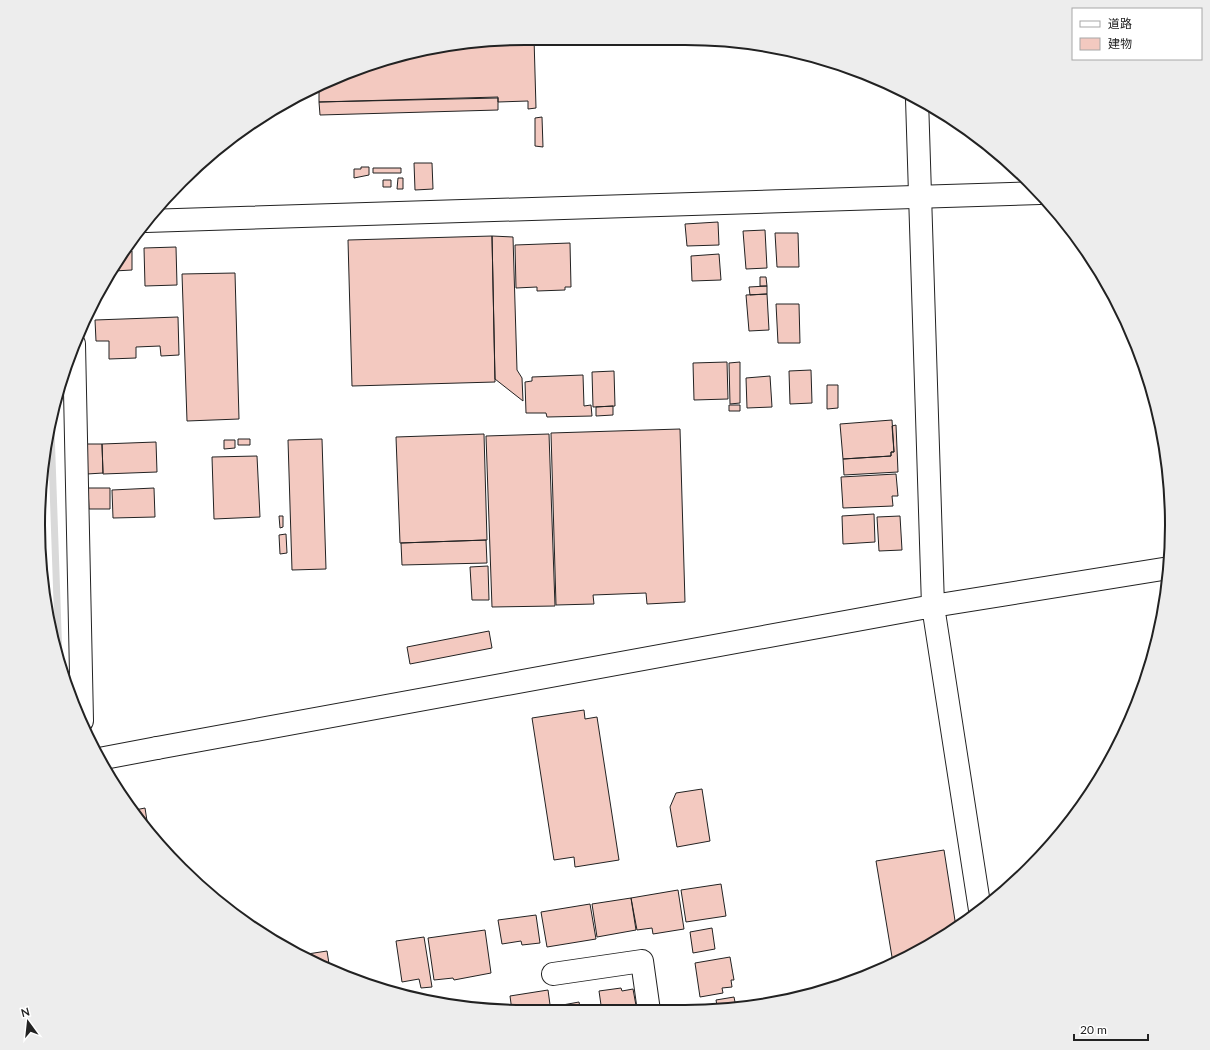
<svg xmlns="http://www.w3.org/2000/svg" width="1210" height="1050" viewBox="0 0 1210 1050" font-family="Lato,'Noto Sans JP',sans-serif">
<style>
.lines{fill:none;stroke-linecap:round;stroke-linejoin:round}
.stream{stroke:#d9d9d9;stroke-width:7}
.building{fill:#f3c9c0;stroke:#222}
.street-casing{stroke:#222;stroke-width:24}
.secondary-casing{stroke:#222;stroke-width:24}
.street{stroke:#fff;stroke-width:22}
.secondary{stroke:#fff;stroke-width:22}
.rim{fill:none;stroke:#222;stroke-width:2}
</style>
<rect width="100%" height="100%" fill="#fff"/>
<g class="lines">
<!-- stream -->
<path class="stream" d="M 51,429 L 59,659"/>
</g>
<!-- building -->
<path class="building" d="M 525,38 L 534,38 L 536,108 L 528,109 L 528,101 L 498,102 L 498,97 L 319,102 L 319,85 L 399,55 Z
M 498,98 L 498,110 L 320,115 L 319,102 Z
M 542,117 L 543,147 L 535,146 L 535,118 Z
M 414,163 L 432,163 L 433,189 L 415,190 Z
M 361,167 L 369,167 L 369,175 L 354,178 L 354,169 L 361,169 Z
M 373,168 L 401,168 L 401,173 L 373,173 Z
M 398,178 L 403,178 L 403,189 L 397,189 Z
M 383,180 L 391,180 L 391,187 L 383,187 Z
M 718,222 L 719,245 L 687,246 L 685,224 Z
M 765,230 L 767,268 L 746,269 L 743,231 Z
M 775,233 L 798,233 L 799,267 L 777,267 Z
M 492,236 L 513,237 L 517,370 L 522,378 L 523,401 L 495,379 Z
M 492,236 L 495,382 L 352,386 L 348,240 Z
M 570,243 L 571,287 L 565,287 L 565,290 L 537,291 L 537,287 L 516,288 L 515,245 Z
M 176,247 L 177,285 L 145,286 L 144,248 Z
M 125,251 L 132,251 L 132,270 L 114,271 Z
M 719,254 L 721,280 L 692,281 L 691,256 Z
M 235,273 L 239,419 L 187,421 L 182,274 Z
M 760,277 L 766,277 L 767,286 L 760,286 Z
M 767,286 L 767,294 L 750,295 L 749,287 Z
M 767,294 L 769,330 L 749,331 L 746,295 Z
M 776,304 L 799,304 L 800,343 L 778,343 Z
M 178,317 L 179,355 L 161,356 L 160,346 L 136,347 L 136,358 L 109,359 L 109,341 L 96,341 L 95,320 Z
M 727,362 L 728,399 L 694,400 L 693,363 Z
M 740,362 L 740,403 L 730,404 L 729,363 Z
M 811,370 L 812,403 L 790,404 L 789,371 Z
M 614,371 L 615,406 L 593,407 L 592,372 Z
M 583,375 L 584,406 L 591,405 L 592,416 L 547,417 L 546,413 L 526,413 L 525,382 L 532,381 L 532,377 Z
M 770,376 L 772,407 L 747,408 L 746,378 Z
M 827,385 L 838,385 L 838,408 L 827,409 Z
M 729,405 L 740,405 L 740,411 L 729,411 Z
M 613,406 L 613,415 L 596,416 L 596,407 Z
M 892,420 L 894,452 L 891,452 L 891,456 L 843,459 L 840,424 Z
M 896,425 L 898,472 L 844,475 L 843,459 L 891,456 L 891,452 L 894,452 L 892,426 Z
M 680,429 L 685,602 L 647,604 L 646,593 L 593,595 L 594,604 L 556,605 L 551,433 Z
M 484,434 L 487,540 L 400,543 L 396,437 Z
M 549,434 L 555,606 L 492,607 L 486,436 Z
M 238,439 L 250,439 L 250,445 L 238,445 Z
M 322,439 L 326,569 L 292,570 L 288,440 Z
M 224,440 L 235,440 L 235,448 L 224,449 Z
M 156,442 L 157,472 L 103,474 L 102,444 Z
M 86,444 L 102,444 L 103,473 L 87,474 Z
M 257,456 L 260,517 L 214,519 L 212,457 Z
M 896,474 L 898,496 L 892,496 L 893,506 L 843,508 L 841,477 Z
M 88,488 L 110,488 L 110,509 L 89,509 Z
M 154,488 L 155,517 L 113,518 L 112,490 Z
M 874,514 L 875,542 L 843,544 L 842,516 Z
M 279,516 L 283,516 L 283,527 L 280,528 Z
M 900,516 L 902,550 L 879,551 L 877,517 Z
M 286,534 L 287,553 L 280,554 L 279,535 Z
M 486,540 L 487,563 L 402,565 L 401,543 Z
M 488,566 L 489,600 L 472,600 L 470,567 Z
M 489,631 L 492,648 L 410,664 L 407,647 Z
M 584,710 L 585,719 L 597,717 L 619,860 L 575,867 L 574,857 L 554,860 L 532,718 Z
M 702,789 L 710,841 L 677,847 L 670,807 L 676,793 Z
M 145,808 L 148,827 L 135,810 Z
M 944,850 L 956,927 L 928,947 L 893,963 L 876,861 Z
M 721,884 L 726,916 L 686,922 L 681,890 Z
M 678,890 L 684,929 L 653,934 L 652,928 L 637,930 L 631,898 Z
M 631,898 L 636,930 L 597,937 L 592,904 Z
M 590,904 L 596,939 L 547,947 L 541,912 Z
M 536,915 L 540,943 L 522,945 L 521,941 L 502,944 L 498,920 Z
M 712,928 L 715,949 L 693,953 L 690,932 Z
M 485,930 L 491,973 L 454,980 L 453,978 L 434,980 L 428,938 Z
M 424,937 L 432,987 L 421,988 L 419,979 L 402,982 L 396,941 Z
M 327,951 L 330,970 L 301,955 Z
M 730,957 L 734,980 L 731,980 L 732,987 L 722,988 L 723,993 L 700,997 L 695,963 Z
M 621,988 L 622,991 L 633,989 L 637,1011 L 602,1012 L 599,991 Z
M 548,990 L 551,1012 L 512,1011 L 510,996 Z
M 734,997 L 736,1007 L 718,1011 L 716,1000 Z
M 579,1002 L 581,1012 L 558,1012 L 557,1006 Z"/>
<g class="lines">
<defs>
<path id="street" d="M 146,221 L 1040,193
M 74,344 L 82,721
M 99,759 L 157,748
M 553,974 L 642,961 L 649,1011"/>
<path id="secondary" d="M 917,99 L 933,606 L 980,910
M 157,748 L 933,606 L 1169,568"/>
</defs>
<!-- street casing -->
<use href="#street" class="street-casing"/>
<!-- secondary casing -->
<use href="#secondary" class="secondary-casing"/>
<!-- street -->
<use href="#street" class="street"/>
<!-- secondary -->
<use href="#secondary" class="secondary"/>
</g>
<!-- crop -->
<path d="M0 0H1210V1050H0ZM525 45H685A480 480 0 0 1 1165 525V525A480 480 0 0 1 685 1005H525A480 480 0 0 1 45 525V525A480 480 0 0 1 525 45Z" fill="#ededed" fill-rule="evenodd"/>
<path class="rim" d="M525 45H685A480 480 0 0 1 1165 525V525A480 480 0 0 1 685 1005H525A480 480 0 0 1 45 525V525A480 480 0 0 1 525 45Z"/>
<!-- legend -->
<rect x="1072" y="8" width="130" height="52" fill="#ffffff" stroke="#a7a7a7"/>
<rect x="1080" y="21" width="20" height="6" fill="#ffffff" stroke="#a7a7a7"/>
<text x="1108" y="28" font-size="12" fill="#222222">道路</text>
<rect x="1080" y="38" width="20" height="12" fill="#f3c9c0" stroke="#a7a7a7"/>
<text x="1108" y="48" font-size="12" fill="#222222">建物</text>
<!-- north arrow -->
<g transform="translate(28 1022) rotate(345)" stroke="#ffffff" stroke-width="3" paint-order="stroke">
<path d="M0-3L7 15L0 10L-7 15Z" fill="#222222"/>
<text y="-6" font-size="11" font-weight="bold" text-anchor="middle" fill="#222222">N</text>
</g>
<!-- scale -->
<path d="M1074 1034v6h74v-6" fill="none" stroke="#222222" stroke-width="2"/>
<text x="1080" y="1034" font-size="12" fill="#222222" stroke="#ffffff" stroke-width="3" paint-order="stroke">20 m</text>
</svg>
